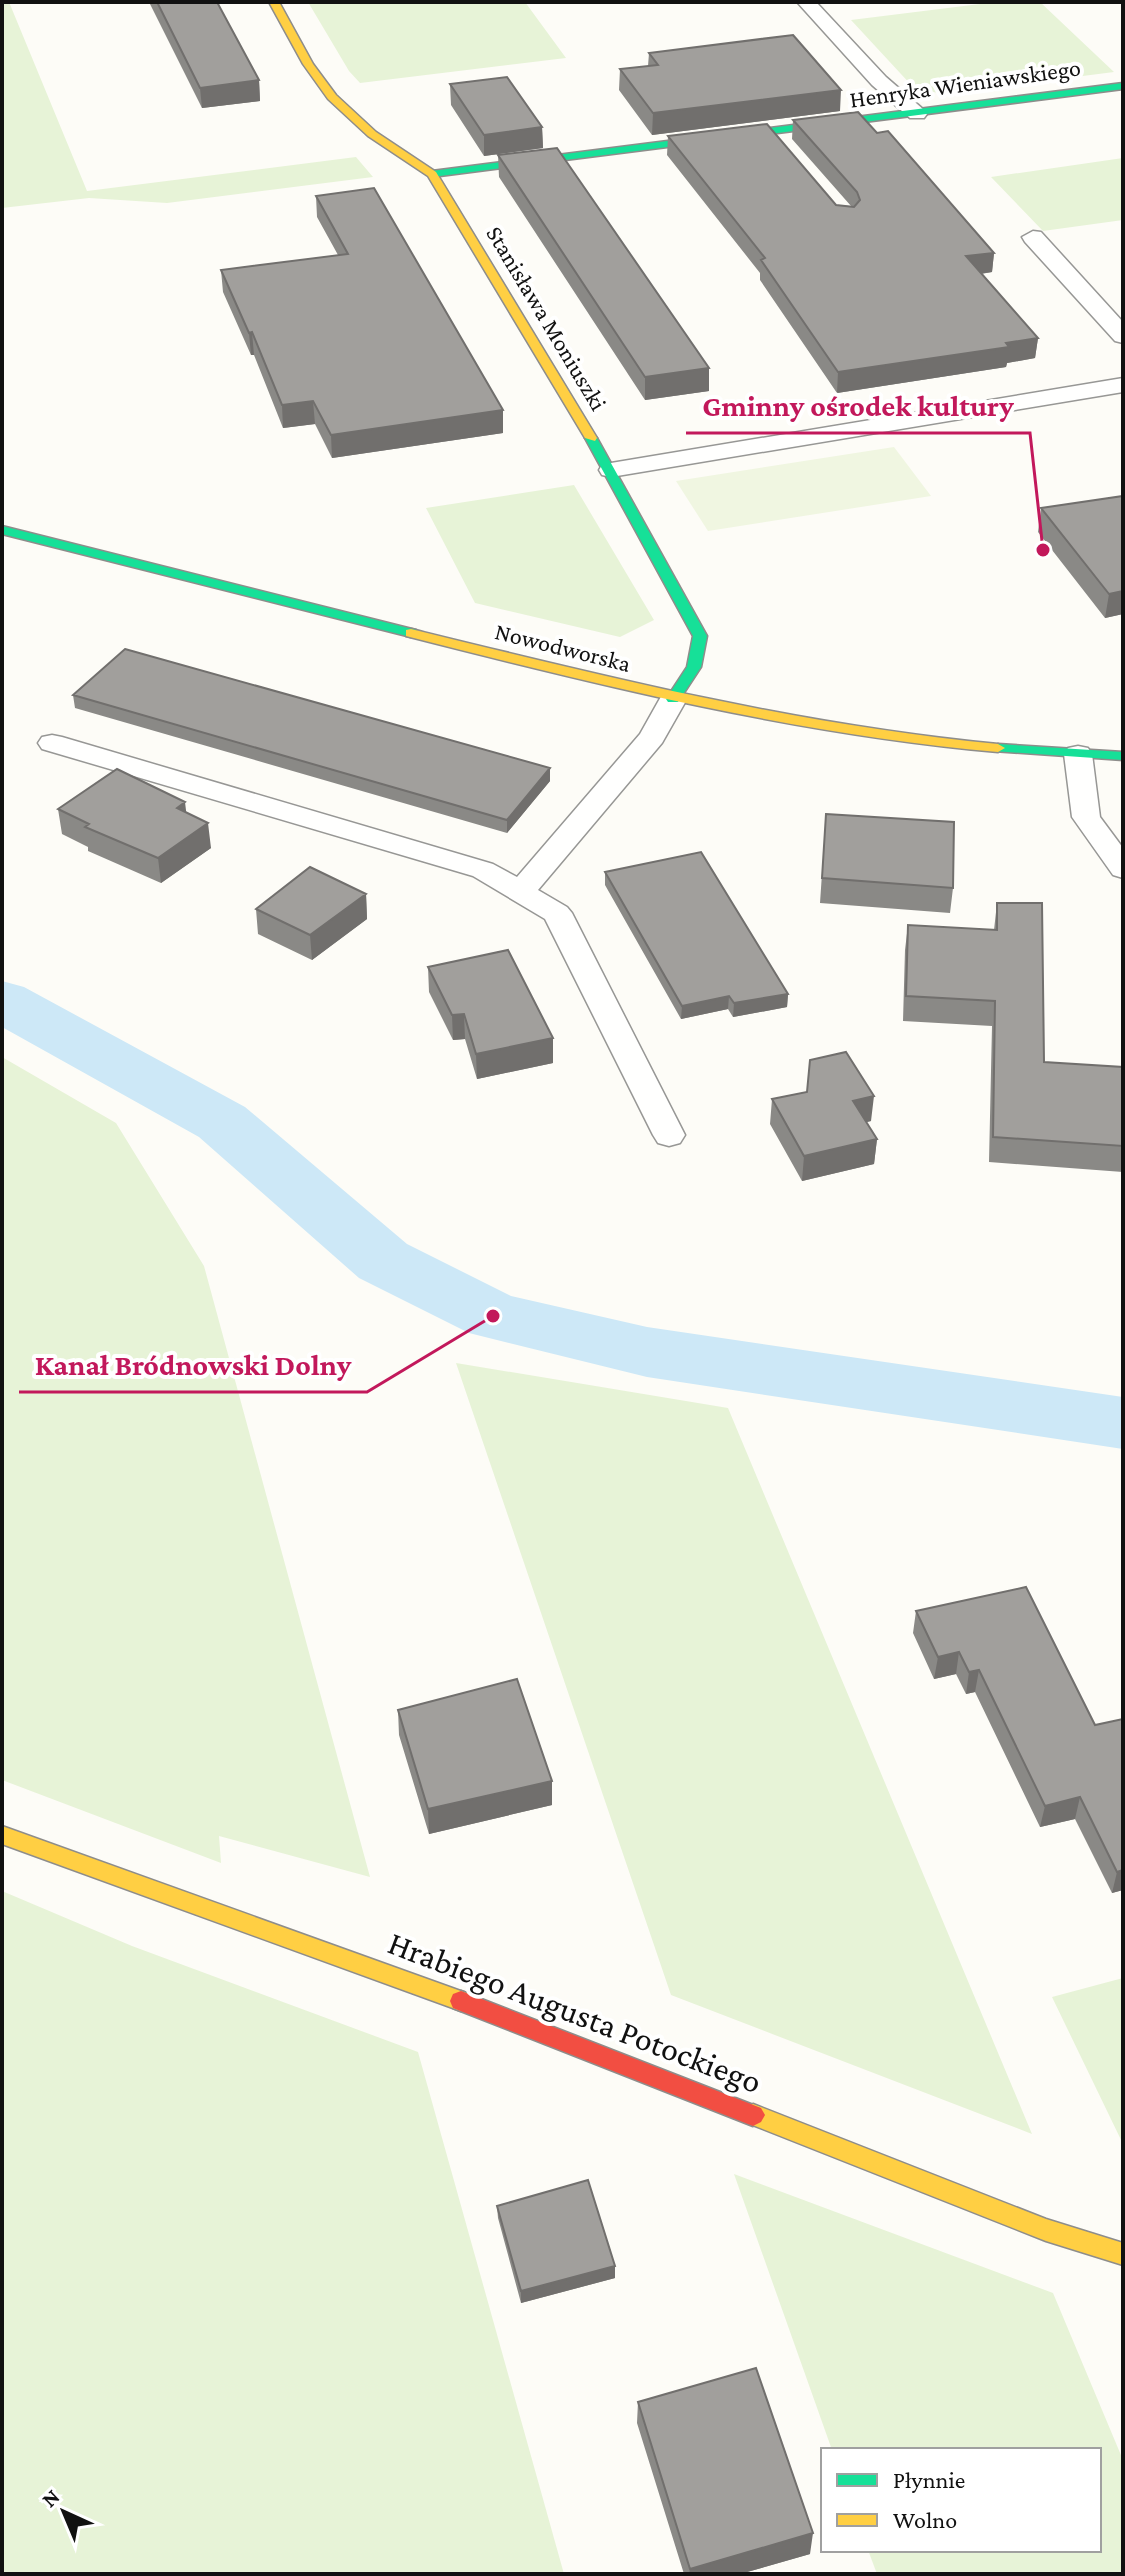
<svg xmlns="http://www.w3.org/2000/svg" width="1125" height="2576" viewBox="0 0 1125 2576" font-family="'Crimson Pro',serif">
<style>
.green{fill:#e7f3d7}
.pitch{fill:#f0f6e1}
.lines{fill:none;stroke-linecap:round;stroke-linejoin:round}
.canal{fill:#cde8f7;fill-rule:evenodd}
.lane-casing{stroke:#979795;stroke-width:3}
.fast-casing{stroke:#8e8d8b;stroke-width:3}
.slow-casing{stroke:#8e8d8b;stroke-width:3}
.jam-casing{stroke:#8e8d8b;stroke-width:3}
.lane{fill:#fffffe;fill-rule:evenodd}
.fast{fill:#16e098;fill-rule:evenodd}
.slow{fill:#ffcf43;fill-rule:evenodd}
.jam{fill:#f24e42;fill-rule:evenodd}
.wall{fill:#8a8986}
.shaded-wall{fill:#716f6d}
.building{fill:#a19f9c;stroke:#716f6d;stroke-width:2}
.labels{text-anchor:middle;dominant-baseline:central;stroke-width:8;stroke-linejoin:round;paint-order:stroke}
.far-street-label{font-size:24px;fill:#111;stroke:#fff}
.near-street-label{font-size:34px;fill:#111;stroke:#fff}
.leader{fill:none;stroke:#c2185b;stroke-width:3}
.callout-dot{fill:#c2185b;stroke:#fff;stroke-width:3}
.callout-label{font-size:30px;text-anchor:middle;font-weight:bold;fill:#c2185b;stroke:#fff;stroke-width:8;stroke-linejoin:round;paint-order:stroke}
</style>
<rect width="100%" height="100%" fill="#fdfcf7"/>
<!-- green -->
<path class="green" d="M 2,2 L 9,2 L 87,191 L 356,157 L 373,177 L 167,203 L 89,198 L 2,208 Z
M 308,2 L 525,2 L 566,58 L 360,83 L 349,71 Z
M 996,2 L 1040,2 L 1114,72 L 942,94 L 913,87 L 851,20 Z
M 1123,158 L 1123,220 L 1043,231 L 991,177 Z
M 574,485 L 654,620 L 620,637 L 475,603 L 426,508 Z
M 2,1057 L 116,1123 L 204,1266 L 370,1877 L 219,1836 L 221,1863 L 2,1780 Z
M 456,1363 L 728,1408 L 1032,2134 L 671,1995 Z
M 2,1891 L 132,1946 L 418,2052 L 564,2574 L 2,2574 Z
M 1123,1978 L 1123,2144 L 1052,1997 Z
M 734,2174 L 1053,2293 L 1123,2460 L 1123,2574 L 877,2574 L 868,2550 L 1099,2550 L 1099,2450 L 832,2450 Z"/>
<!-- pitch -->
<path class="pitch" d="M 894,447 L 931,496 L 708,531 L 676,481 Z"/>
<g class="lines">
<!-- canal -->
<path class="canal" d="M 2,981 L 24,987 L 245,1107 L 407,1244 L 511,1296 L 647,1327 L 1123,1397 L 1123,1449 L 647,1377 L 469,1333 L 359,1278 L 199,1137 L 2,1027 Z"/>
<defs>
<path id="lane" d="M 797,2 L 816,2 L 886,77 L 924,110 L 927,114 L 924,118 L 910,118 L 872,85 Z
M 1033,231 L 1041,232 L 1123,322 L 1123,343 L 1115,341 L 1025,242 L 1022,237 Z
M 1123,378 L 1123,392 L 611,477 L 602,475 L 599,470 L 602,465 L 611,463 Z
M 673,691 L 683,693 L 687,699 L 662,743 L 538,890 L 567,907 L 572,913 L 685,1135 L 680,1143 L 669,1146 L 658,1143 L 653,1135 L 545,919 L 473,876 L 42,749 L 38,743 L 42,737 L 52,735 L 62,737 L 493,864 L 517,877 L 640,734 L 663,693 Z
M 1078,746 L 1088,748 L 1092,754 L 1100,817 L 1123,848 L 1123,878 L 1113,875 L 1072,817 L 1064,754 L 1068,748 Z"/>
<path id="fast" d="M 1123,83 L 1123,89 L 432,177 L 426,174 L 432,171 Z
M 591,434 L 597,438 L 707,636 L 701,667 L 678,702 L 668,702 L 666,699 L 687,667 L 693,636 L 585,438 Z
M 2,526 L 416,630 L 418,633 L 411,637 L 2,534 Z
M 998,744 L 1123,752 L 1123,760 L 993,751 L 991,748 Z"/>
<path id="slow" d="M 269,2 L 279,2 L 313,64 L 336,95 L 376,132 L 436,172 L 597,438 L 595,441 L 585,438 L 428,176 L 368,136 L 328,99 L 303,64 Z
M 411,629 C 606,677 798,725 998,744 L 1005,748 L 998,752 C 796,734 602,686 406,636 L 406,630 Z
M 2,1826 L 469,1994 L 472,2001 L 469,2008 L 461,2011 L 2,1844 Z
M 753,2104 L 1046,2219 L 1123,2243 L 1123,2265 L 1046,2241 L 745,2122 L 741,2115 L 745,2108 Z"/>
<path id="jam" d="M 461,1991 L 761,2108 L 765,2115 L 761,2122 L 753,2126 L 453,2008 L 450,2001 L 453,1994 Z"/>
</defs>
<!-- lane casing -->
<use href="#lane" class="lane-casing"/>
<!-- fast casing -->
<use href="#fast" class="fast-casing"/>
<!-- slow casing -->
<use href="#slow" class="slow-casing"/>
<!-- jam casing -->
<use href="#jam" class="jam-casing"/>
<!-- lane -->
<use href="#lane" class="lane"/>
<!-- fast -->
<use href="#fast" class="fast"/>
<!-- slow -->
<use href="#slow" class="slow"/>
<!-- jam -->
<use href="#jam" class="jam"/>
</g>
<!-- wall -->
<path class="wall" d="M 149,2 L 217,2 L 259,80 L 260,101 L 202,108 Z
M 649,53 L 840,111 L 652,135 L 619,90 L 620,69 L 648,66 Z
M 450,84 L 542,127 L 543,148 L 484,156 L 451,105 Z
M 793,120 L 877,133 L 994,253 L 992,272 L 981,274 L 1038,338 L 1035,358 L 1007,363 L 1006,367 L 837,393 L 760,280 L 760,273 L 667,155 L 668,136 L 836,205 L 851,206 L 792,139 Z
M 498,155 L 709,368 L 709,391 L 645,400 L 499,177 Z
M 316,196 L 503,410 L 503,433 L 332,458 L 315,424 L 283,428 L 254,355 L 251,355 L 223,292 L 221,270 L 338,255 L 317,217 Z
M 1123,496 L 1123,614 L 1105,618 L 1038,532 L 1041,508 Z
M 73,695 L 550,781 L 507,833 L 75,708 Z
M 58,809 L 186,812 L 211,848 L 161,883 L 88,851 L 88,847 L 62,834 Z
M 826,814 L 953,888 L 950,913 L 820,903 Z
M 605,872 L 788,994 L 787,1007 L 733,1017 L 728,1009 L 681,1019 L 605,885 Z
M 366,894 L 367,919 L 312,960 L 258,934 L 256,909 Z
M 997,903 L 1044,1062 L 1123,1067 L 1123,1172 L 989,1162 L 992,1026 L 903,1021 L 905,950 L 908,925 L 994,930 Z
M 428,967 L 553,1063 L 477,1079 L 465,1039 L 453,1040 L 429,992 Z
M 772,1099 L 871,1121 L 866,1122 L 877,1139 L 874,1164 L 802,1181 L 770,1124 Z
M 916,1611 L 1095,1725 L 1123,1719 L 1123,1890 L 1112,1893 L 1075,1819 L 1040,1827 L 975,1692 L 966,1694 L 956,1674 L 934,1679 L 913,1633 Z
M 398,1710 L 552,1805 L 429,1834 L 399,1735 Z
M 497,2206 L 615,2266 L 615,2278 L 521,2303 L 498,2218 Z
M 638,2402 L 810,2554 L 740,2574 L 684,2574 L 637,2423 Z"/>
<!-- shaded-wall -->
<path class="shaded-wall" d="M 259,80 L 260,101 L 202,108 L 200,88 Z
M 841,90 L 840,111 L 652,135 L 653,113 Z
M 542,127 L 543,148 L 484,156 L 484,135 Z
M 994,253 L 992,272 L 964,276 L 966,256 Z
M 252,332 L 254,355 L 251,355 L 249,333 Z
M 1038,338 L 1035,358 L 1007,363 L 1006,367 L 837,393 L 838,372 Z
M 709,368 L 709,391 L 645,400 L 645,377 Z
M 313,401 L 315,424 L 283,428 L 282,405 Z
M 503,410 L 503,433 L 332,458 L 331,435 Z
M 1123,591 L 1123,614 L 1105,618 L 1109,594 Z
M 550,768 L 550,781 L 507,833 L 507,820 Z
M 185,802 L 188,827 L 177,808 Z
M 208,823 L 211,848 L 161,883 L 158,858 Z
M 366,894 L 367,919 L 312,960 L 310,935 Z
M 788,994 L 787,1007 L 733,1017 L 734,1003 Z
M 729,996 L 728,1009 L 681,1019 L 682,1006 Z
M 464,1014 L 465,1039 L 453,1040 L 452,1015 Z
M 553,1038 L 553,1063 L 477,1079 L 476,1054 Z
M 874,1096 L 871,1121 L 851,1126 L 853,1101 Z
M 877,1139 L 874,1164 L 802,1181 L 804,1156 Z
M 959,1652 L 956,1674 L 934,1679 L 938,1657 Z
M 979,1670 L 975,1692 L 966,1694 L 969,1672 Z
M 552,1781 L 552,1805 L 429,1834 L 428,1809 Z
M 1080,1797 L 1075,1819 L 1040,1827 L 1045,1806 Z
M 1123,1870 L 1123,1890 L 1112,1893 L 1117,1872 Z
M 615,2266 L 615,2278 L 521,2303 L 521,2291 Z
M 813,2533 L 810,2554 L 740,2574 L 689,2574 L 690,2569 Z"/>
<!-- building -->
<path class="building" d="M 157,2 L 217,2 L 259,80 L 200,88 Z
M 793,35 L 841,90 L 653,113 L 620,69 L 658,65 L 649,53 Z
M 507,77 L 542,127 L 484,135 L 450,84 Z
M 858,112 L 877,133 L 888,131 L 994,253 L 966,256 L 1038,338 L 1006,343 L 1009,347 L 838,372 L 761,260 L 765,258 L 668,136 L 767,124 L 836,205 L 854,207 L 860,200 L 857,192 L 793,120 Z
M 557,148 L 709,368 L 645,377 L 498,155 Z
M 374,188 L 503,410 L 331,435 L 313,401 L 282,405 L 252,332 L 249,333 L 221,270 L 348,254 L 316,196 Z
M 1123,496 L 1123,591 L 1109,594 L 1041,508 Z
M 125,649 L 550,768 L 507,820 L 73,695 Z
M 117,769 L 185,802 L 177,808 L 208,823 L 158,858 L 85,827 L 89,824 L 58,809 Z
M 826,814 L 954,822 L 953,888 L 822,878 Z
M 701,852 L 788,994 L 734,1003 L 729,996 L 682,1006 L 605,872 Z
M 310,867 L 366,894 L 310,935 L 256,909 Z
M 997,903 L 1042,903 L 1044,1062 L 1123,1067 L 1123,1146 L 993,1137 L 995,1001 L 906,996 L 908,925 L 997,930 Z
M 508,950 L 553,1038 L 476,1054 L 464,1014 L 452,1015 L 428,967 Z
M 846,1052 L 874,1096 L 853,1101 L 877,1139 L 804,1156 L 772,1099 L 807,1092 L 810,1060 Z
M 1026,1587 L 1095,1725 L 1123,1719 L 1123,1870 L 1117,1872 L 1080,1797 L 1045,1806 L 979,1670 L 969,1672 L 959,1652 L 938,1657 L 916,1611 Z
M 517,1679 L 552,1781 L 428,1809 L 398,1710 Z
M 588,2180 L 615,2266 L 521,2291 L 497,2206 Z
M 756,2368 L 813,2533 L 690,2569 L 638,2402 Z"/>
<g class="labels">
<!-- far-street labels -->
<g class="far-street-label">
<text transform="translate(965 83) rotate(-8)">Henryka Wieniawskiego</text>
<text transform="translate(547 318) rotate(59)">Stanisława Moniuszki</text>
<text transform="translate(563 647) rotate(14)">Nowodworska</text>
</g>
<!-- near-street labels -->
<g class="near-street-label">
<text transform="translate(575 2012) rotate(21)">Hrabiego Augusta Potockiego</text>
</g>
</g>
<!-- callouts -->
<path class="leader" d="M1043 550L1030 433H686M493 1316L367 1392H19"/>
<g class="callout-dot">
<circle cx="1043" cy="550" r="8"/>
<circle cx="493" cy="1316" r="8"/>
</g>
<g class="callout-label">
<text x="858" y="416">Gminny ośrodek kultury</text>
<text x="193" y="1375">Kanał Bródnowski Dolny</text>
</g>
<!-- border -->
<rect width="1125" height="2576" fill="none" stroke="#111111" stroke-width="8"/>
<!-- legend -->
<rect x="821" y="2448" width="280" height="104" fill="#ffffff" stroke="#a0a0a0" stroke-width="2"/>
<rect x="837" y="2474" width="40" height="12" fill="#16e098" stroke="#a0a0a0" stroke-width="2"/>
<text x="893" y="2488" font-size="24" fill="#111111">Płynnie</text>
<rect x="837" y="2514" width="40" height="12" fill="#ffcf43" stroke="#a0a0a0" stroke-width="2"/>
<text x="893" y="2528" font-size="24" fill="#111111">Wolno</text>
<!-- north arrow -->
<g transform="translate(64 2512) rotate(316)" stroke="#ffffff" stroke-width="6" paint-order="stroke">
<path d="M0-6L14 30L0 20L-14 30Z" fill="#111111"/>
<text y="-12" font-size="22" font-weight="bold" text-anchor="middle" fill="#111111">N</text>
</g>
</svg>
